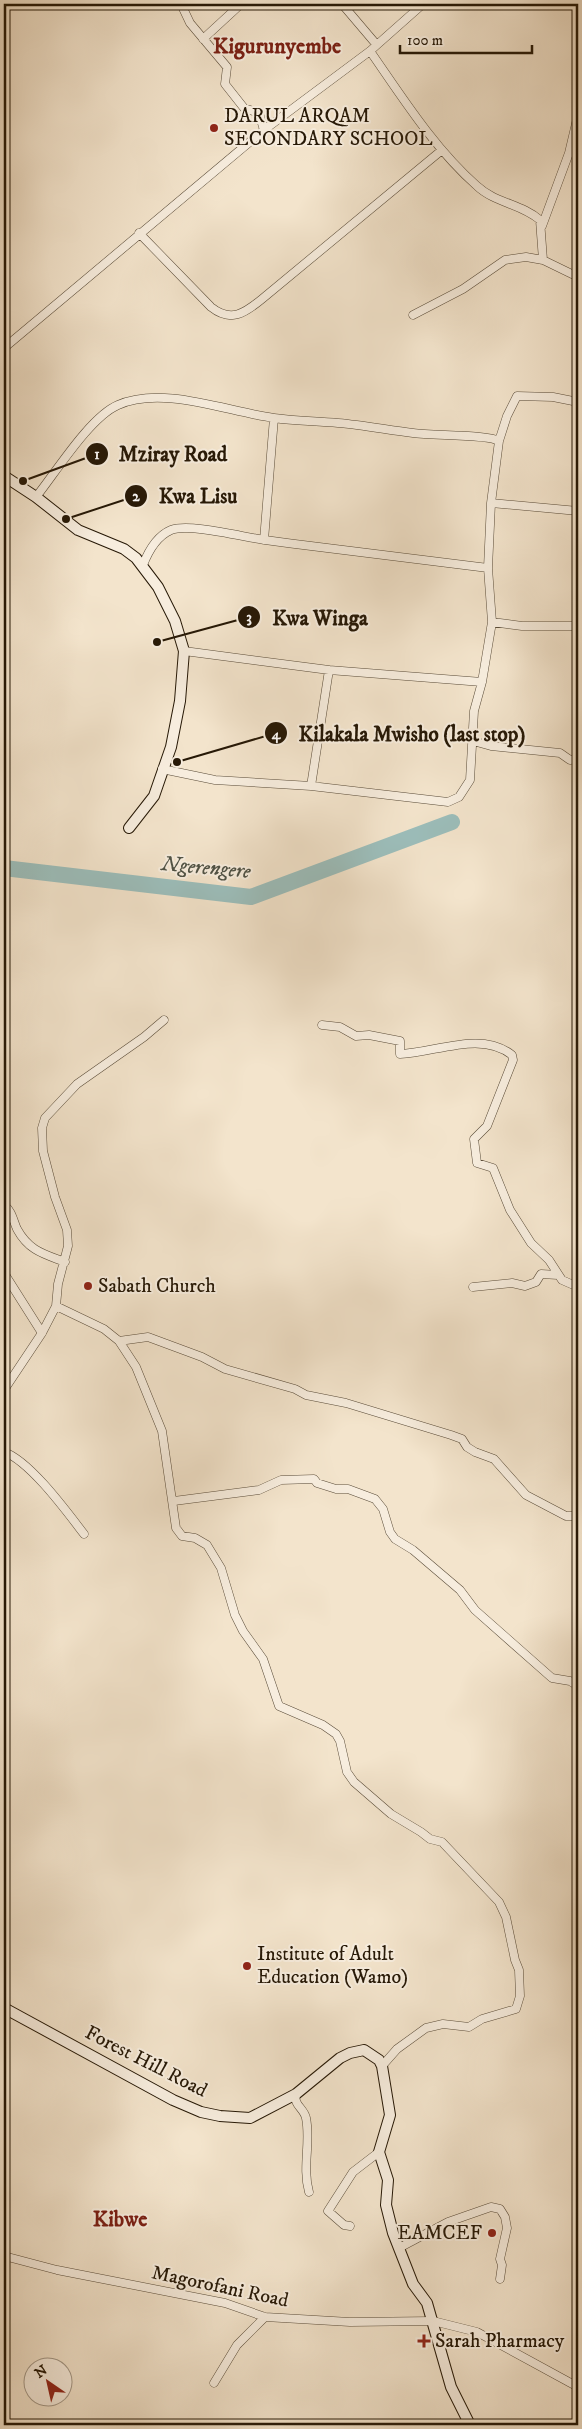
<svg xmlns="http://www.w3.org/2000/svg" width="582" height="2429" viewBox="0 0 582 2429" font-family="'IM FELL DW Pica',serif">
<style>
.lines{fill:none;stroke-linecap:round;stroke-linejoin:round}
.river{stroke:#9cbebb;stroke-width:16}
.street-casing{stroke:#594b38;stroke-width:9}
.secondary-casing{stroke:#261806;stroke-width:12}
.street{stroke:#f7edde;stroke-width:8}
.secondary{stroke:#f7edde;stroke-width:10}
.poi-dot{fill:#8f2418;stroke:#f7edde;stroke-width:2}
.labels{text-anchor:middle;dominant-baseline:central;stroke-width:4;stroke-linejoin:round;paint-order:stroke}
.poi-label{font-size:20px;fill:#261806;stroke:#f7edde;text-anchor:start}
.street-label{font-size:20px;fill:#261806;stroke:#f7edde}
.water-label{font-size:21px;font-style:italic;fill:#4f5245;stroke:#f7edde}
.quarter-label{font-size:22px;font-weight:bold;fill:#7a1f14;stroke:#f7edde}
.leader{fill:none;stroke:#261806;stroke-width:2}
.callout-dot{fill:#261806;stroke:#f7edde;stroke-width:2}
.mark-label{font-size:15px;text-anchor:middle;font-weight:bold;fill:#fff}
.callout-label{font-size:21px;text-anchor:middle;font-weight:bold;fill:#261806;stroke:#f7edde;stroke-width:4;stroke-linejoin:round;paint-order:stroke}
</style>
<rect width="100%" height="100%" fill="#f3e4cc"/>
<filter id="stains"><feTurbulence type="fractalNoise" baseFrequency=".004" numOctaves="4"/><feColorMatrix values="0 0 0 0 .2 0 0 0 0 .09 0 0 0 0 .02 0 0 0 .5 -.17"/></filter>
<radialGradient id="worn" r=".72"><stop offset=".6" stop-color="#630" stop-opacity="0"/><stop offset="1" stop-color="#630" stop-opacity=".3"/></radialGradient>
<g class="lines">
<!-- river -->
<path class="river" d="M 4,868 L 251,897 L 452,822"/>
<defs>
<path id="street" d="M 181,4 L 190,23 L 227,67 L 225,84 L 244,108 L 259,113 L 264,130
M 342,4 L 376,44
M 203,39 L 241,4
M 370,51 C 402,97 434,148 477,186 C 495,203 522,204 540,220 L 543,260 L 578,277
M 542,226 L 569,153 L 578,115
M 139,233 L 211,307 C 231,323 245,313 262,299 L 442,150
M 413,315 L 463,289 L 505,260 L 526,257 L 543,260
M 4,348 L 264,130 L 370,51 L 423,4
M 499,441 L 507,416 L 517,396 L 553,397 L 578,402
M 36,497 C 56,472 90,417 118,405 C 163,385 228,412 274,418 C 295,421 317,421 338,423 C 363,425 388,430 413,433 C 431,436 488,434 499,441 L 491,503 L 488,568 L 492,622 L 482,682 L 474,711 L 470,780 L 459,797 L 448,802 L 311,786 L 215,780 L 162,769
M 491,503 L 578,511
M 264,540 L 274,418
M 143,565 C 148,552 157,536 171,530 C 189,523 243,537 265,540 C 339,550 413,559 488,568
M 492,622 L 522,626 L 578,626
M 184,651 L 329,670 L 482,682
M 473,741 L 491,746 L 560,753 L 570,760 L 578,759
M 311,786 L 329,670
M 322,1025 L 340,1027 L 356,1036 L 369,1035 L 400,1041 L 400,1054 C 435,1053 481,1030 512,1055 L 513,1060 L 487,1126 L 474,1139 L 477,1163 L 493,1168 L 510,1210 L 531,1243 L 549,1260 L 562,1280 L 578,1287
M 4,1205 C 12,1211 13,1220 17,1229 C 29,1251 44,1254 65,1262
M 4,1273 L 42,1333
M 473,1287 L 512,1283 L 525,1286 L 536,1282 L 541,1274 L 558,1275
M 56,1306 L 104,1329 L 119,1341 L 136,1367 L 162,1431 L 176,1528 L 182,1536 L 195,1538 L 207,1545 L 221,1568 L 235,1615 L 243,1631 L 263,1659 L 279,1706 L 323,1725 L 336,1734 L 340,1741 L 347,1772 L 354,1782 L 391,1814 L 421,1832 L 430,1839 L 442,1842 L 499,1902 L 506,1917 L 515,1960 L 519,1970 L 520,1996 L 516,2009 L 482,2019 L 469,2027 L 443,2024 L 426,2028 L 397,2049 L 382,2066
M 119,1341 L 148,1337 L 202,1357 L 225,1369 L 295,1389 L 306,1395 L 346,1403 L 451,1435 L 462,1439 L 467,1447 L 475,1452 L 494,1459 L 526,1495 L 566,1516 L 578,1516
M 4,1390 L 42,1333 L 56,1306 L 58,1284 L 68,1246 L 67,1230 L 55,1197 L 43,1151 L 42,1128 L 45,1118 L 77,1084 L 144,1037 L 164,1020
M 4,1452 C 30,1461 67,1512 84,1534
M 174,1501 L 259,1490 L 281,1480 L 314,1479 L 317,1483 L 336,1489 L 348,1489 L 375,1499 L 383,1509 L 390,1532 L 395,1539 L 413,1550 L 460,1590 L 475,1610 L 552,1678 L 570,1681 L 578,1686
M 296,2094 C 293,2105 304,2108 306,2118 C 311,2142 302,2167 309,2192
M 350,2226 L 344,2225 L 328,2211 L 353,2172 L 379,2152
M 399,2248 L 448,2222 L 491,2207 L 500,2209 L 505,2217 L 507,2228 L 500,2259 L 502,2265 L 500,2279
M 4,2256 L 57,2270 L 225,2303 L 265,2317 L 350,2322 L 433,2321 L 477,2332 L 578,2387
M 214,2383 L 237,2345 L 265,2317"/>
<path id="secondary" d="M 4,476 L 36,497 L 78,530 L 124,549 L 136,558 L 158,587 L 175,621 L 184,651 L 180,701 L 171,747 L 154,796 L 129,828
M 4,2008 L 173,2100 L 201,2112 L 220,2116 L 250,2118 L 296,2094 L 340,2058 L 350,2053 L 364,2050 L 379,2060 L 382,2066 L 390,2115 L 379,2152 L 388,2180 L 386,2205 L 393,2233 L 413,2284 L 427,2303 L 451,2387 L 470,2425"/>
</defs>
<!-- street casing -->
<use href="#street" class="street-casing"/>
<!-- secondary casing -->
<use href="#secondary" class="secondary-casing"/>
<!-- street -->
<use href="#street" class="street"/>
<!-- secondary -->
<use href="#secondary" class="secondary"/>
</g>
<!-- markers -->
<g class="poi-dot">
<circle cx="214" cy="128" r="5"/>
<circle cx="88" cy="1286" r="5"/>
<circle cx="247" cy="1966" r="5"/>
<circle cx="492" cy="2233" r="5"/>
<path d="M421.5 2333.5h5v5h5v5h-5v5h-5v-5h-5v-5h5z"/>
</g>
<g class="labels">
<!-- poi labels -->
<g class="poi-label">
<text x="224" y="116">DARUL ARQAM<tspan x="224" dy="23">SECONDARY SCHOOL</tspan></text>
<text x="98" y="1286">Sabath Church</text>
<text x="257" y="1954">Institute of Adult<tspan x="257" dy="23">Education (Wamo)</tspan></text>
<text x="482" y="2233" text-anchor="end">EAMCEF</text>
<text x="435" y="2341">Sarah Pharmacy</text>
</g>
<!-- street labels -->
<g class="street-label">
<text transform="translate(146 2062) rotate(27)">Forest Hill Road</text>
<text transform="translate(220 2287) rotate(12)">Magorofani Road</text>
</g>
<!-- water labels -->
<g class="water-label">
<text transform="translate(206 868) rotate(5)">Ngerengere</text>
</g>
<!-- quarter labels -->
<g class="quarter-label">
<text x="277" y="46">Kigurunyembe</text>
<text x="120" y="2219">Kibwe</text>
</g>
</g>
<!-- callouts -->
<path class="leader" d="M23 481L97 454M66 519L136 496M157 642L249 617M177 762L276 733"/>
<g class="callout-dot">
<circle cx="23" cy="481" r="5"/>
<circle cx="66" cy="519" r="5"/>
<circle cx="157" cy="642" r="5"/>
<circle cx="177" cy="762" r="5"/>
<circle cx="97" cy="454" r="12"/>
<circle cx="136" cy="496" r="12"/>
<circle cx="249" cy="617" r="12"/>
<circle cx="276" cy="733" r="12"/>
</g>
<g class="mark-label">
<text x="97" y="459">1</text>
<text x="136" y="501">2</text>
<text x="249" y="622">3</text>
<text x="276" y="739">4</text>
</g>
<g class="callout-label">
<text x="173" y="461">Mziray Road</text>
<text x="198" y="503">Kwa Lisu</text>
<text x="320" y="625">Kwa Winga</text>
<text x="412" y="741">Kilakala Mwisho (last stop)</text>
</g>
<!-- margin -->
<rect width="582" height="2429" fill="none" stroke="#f3e4cc" stroke-width="20"/>
<rect x="5" y="5" width="572" height="2419" fill="none" stroke="#261806" stroke-width="2.5"/>
<rect x="10" y="10" width="562" height="2409" fill="none" stroke="#261806"/>
<!-- north arrow -->
<g transform="translate(48 2382) rotate(326)"><circle r="24" fill="#f7edde" stroke="#a39888"/>
<path d="M0-4L9 19L0 12L-9 19Z" fill="#8f2418"/>
<text y="-8" font-size="14" font-weight="bold" text-anchor="middle" fill="#261806">N</text>
</g>
<!-- scale -->
<path d="M400 45v8h132v-8" fill="none" stroke="#261806" stroke-width="2.5"/>
<text x="407" y="45" font-size="15" fill="#261806" stroke="#f7edde" stroke-width="4" paint-order="stroke">100 m</text>
<rect width="100%" height="100%" filter="url(#stains)"/>
<rect width="100%" height="100%" fill="url(#worn)"/>
</svg>
